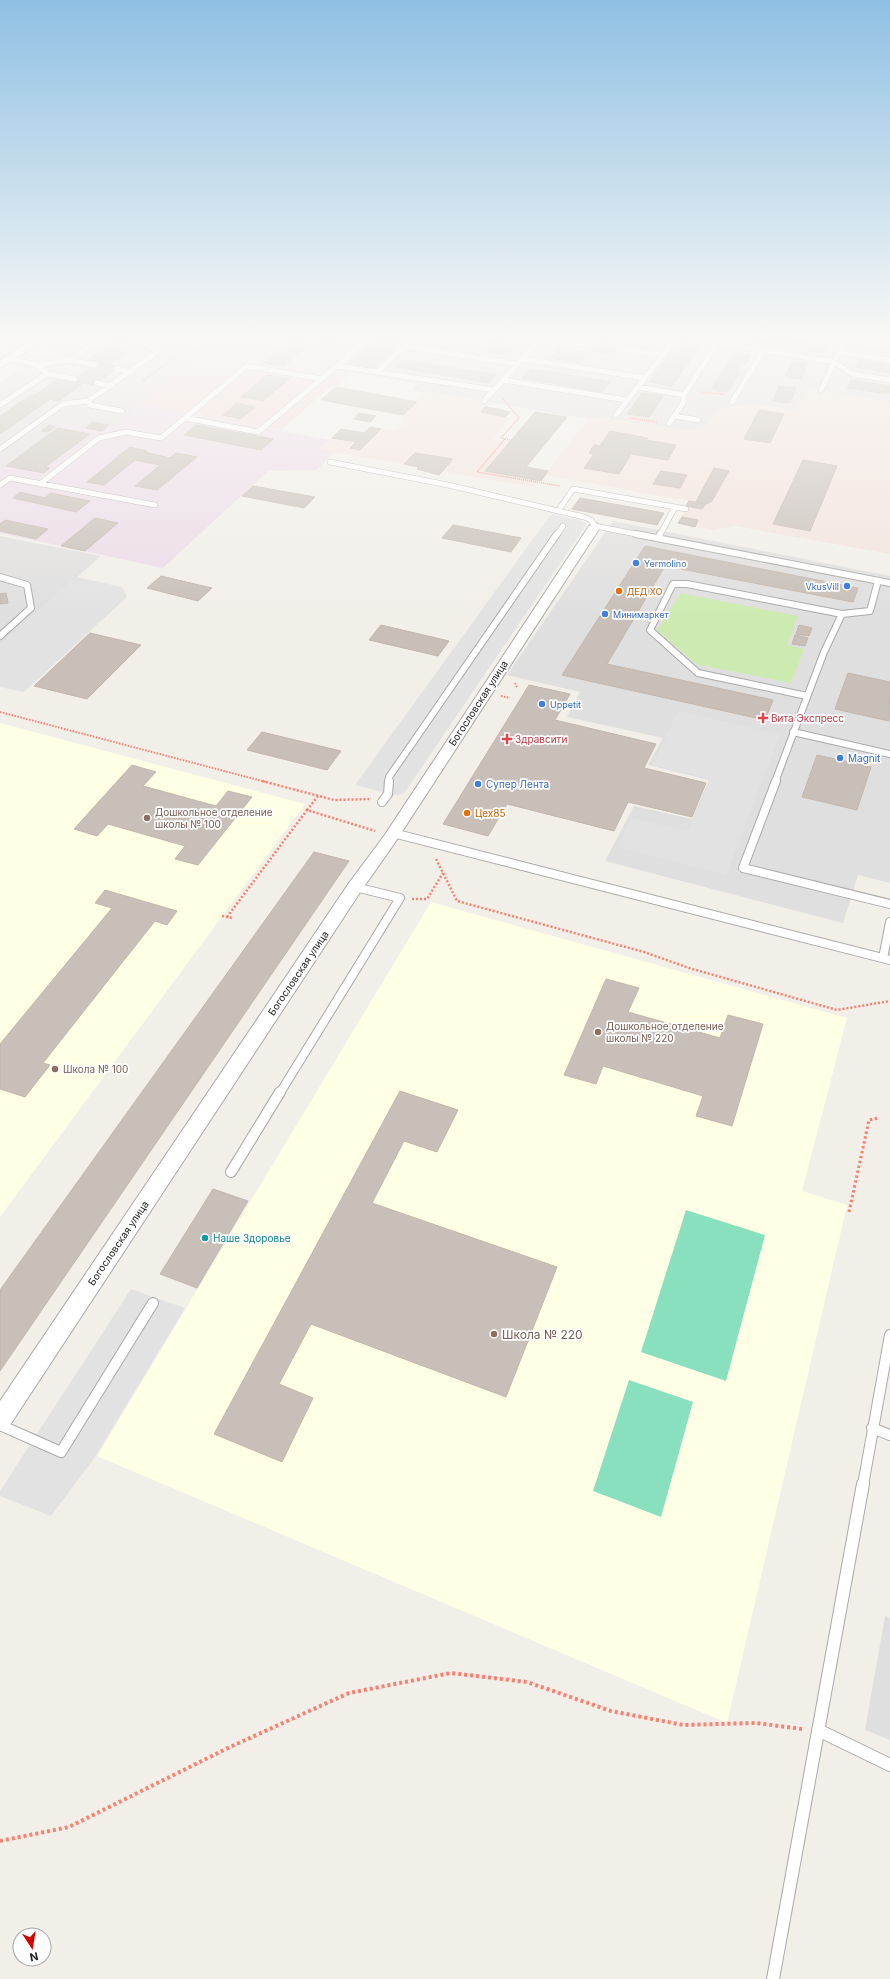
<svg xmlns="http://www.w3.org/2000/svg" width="890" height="1979" viewBox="0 0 890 1979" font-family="Inter,sans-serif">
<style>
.residential{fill:#e0dfdf}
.commercial{fill:#f2dad9}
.industrial{fill:#ebdbe8}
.education{fill:#ffffe5}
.military{fill:#f3e3dd}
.grass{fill:#cdebb0}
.pitch{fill:#88e0be}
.parking{fill:#e2e2e2}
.building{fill:#c7bfb8;stroke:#c4b6ab}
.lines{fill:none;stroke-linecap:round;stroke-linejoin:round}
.service-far4-casing{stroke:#a9a9a9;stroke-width:6}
.service-far3-casing{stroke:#a9a9a9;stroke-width:8}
.service-far2-casing{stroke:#a9a9a9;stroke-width:10}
.service-far1-casing{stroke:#a9a9a9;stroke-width:12}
.service-casing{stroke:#a9a9a9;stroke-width:14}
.minor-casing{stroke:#a9a9a9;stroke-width:2}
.tertiary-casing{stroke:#a9a9a9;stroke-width:2}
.path-far4{stroke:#fa8072;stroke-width:1.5;stroke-dasharray:1 1;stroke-linecap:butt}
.path-far3{stroke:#fa8072;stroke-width:2;stroke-dasharray:1.5 1.5;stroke-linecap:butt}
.path-far2{stroke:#fa8072;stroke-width:2.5;stroke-dasharray:2 2;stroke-linecap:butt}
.path-far1{stroke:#fa8072;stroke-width:3;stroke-dasharray:2.5 2.5;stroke-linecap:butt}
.path{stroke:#fa8072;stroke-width:4;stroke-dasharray:3 3;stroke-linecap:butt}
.service-far4{stroke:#fff;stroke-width:5}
.service-far3{stroke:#fff;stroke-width:6}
.service-far2{stroke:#fff;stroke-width:8}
.service-far1{stroke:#fff;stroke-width:10}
.service{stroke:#fff;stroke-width:12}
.minor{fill:#fff;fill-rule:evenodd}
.tertiary{fill:#fff;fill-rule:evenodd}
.shop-dot{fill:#3f7fe0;stroke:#fff;stroke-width:1.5}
.food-dot{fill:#e8710a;stroke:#fff;stroke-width:1.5}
.health-dot{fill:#e0444e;stroke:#fff;stroke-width:1.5}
.education-dot{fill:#8d6e63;stroke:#fff;stroke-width:1.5}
.culture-dot{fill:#0f9aa8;stroke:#fff;stroke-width:1.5}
.labels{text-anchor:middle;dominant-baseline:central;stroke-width:3.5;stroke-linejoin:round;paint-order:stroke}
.far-shop-label{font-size:9px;fill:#366cbe;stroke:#fff;text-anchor:start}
.far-food-label{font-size:9px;fill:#c56008;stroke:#fff;text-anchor:start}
.street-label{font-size:10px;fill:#222;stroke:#fff}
.health-label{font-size:10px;fill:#be3a42;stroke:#fff;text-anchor:start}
.shop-label{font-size:10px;fill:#366cbe;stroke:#fff;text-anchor:start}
.education-label{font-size:10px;fill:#785e54;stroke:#fff;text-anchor:start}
.food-label{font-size:10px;fill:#c56008;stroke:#fff;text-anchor:start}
.culture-label{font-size:10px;fill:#0d838f;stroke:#fff;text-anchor:start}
.near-education-label{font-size:12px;fill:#785e54;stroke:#fff;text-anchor:start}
</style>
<rect width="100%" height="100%" fill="#f2efe9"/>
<!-- residential -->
<path class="residential" d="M 67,338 L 224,338 L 112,426 L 102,431 L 64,424 L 0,470 L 0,382 Z
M 296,338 L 860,338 L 890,343 L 890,402 L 808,388 L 797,411 L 755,404 L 720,409 L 706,426 L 686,431 L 600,417 L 588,419 L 428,392 L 426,393 L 412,390 L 418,384 L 325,368 L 316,361 L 335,345 Z
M 613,521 L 890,576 L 890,883 L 858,875 L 843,923 L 605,861 L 634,806 L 692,819 L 709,780 L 648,765 L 663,738 L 567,717 L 580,692 L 507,675 Z
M 0,536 L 101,556 L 0,645 Z
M 885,1616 L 890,1618 L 890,1740 L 865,1730 Z"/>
<!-- commercial -->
<path class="commercial" d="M 224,338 L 296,338 L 335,345 L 316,361 L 325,368 L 351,373 L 336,387 L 331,386 L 281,430 L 139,404 Z"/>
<!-- industrial -->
<path class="industrial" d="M 139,404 L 330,440 L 319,450 L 334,452 L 316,470 L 268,471 L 163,568 L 0,533 L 0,470 L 64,424 L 102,431 L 109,425 L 112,426 Z"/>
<!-- education -->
<path class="education" d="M 0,723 L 305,804 L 0,1217 Z
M 431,902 L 847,1018 L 802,1191 L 847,1205 L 727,1723 L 97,1456 Z"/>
<!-- military -->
<path class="military" d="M 808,388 L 890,402 L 890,554 L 735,526 L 712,530 L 678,523 L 687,507 L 686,506 L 688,501 L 546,475 L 541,481 L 537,481 L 532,487 L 443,471 L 439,475 L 417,469 L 419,467 L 319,450 L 341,429 L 364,433 L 370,427 L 396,431 L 402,425 L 403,415 L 427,391 L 491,402 L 481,412 L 510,418 L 493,439 L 509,442 L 535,412 L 567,417 L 526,467 L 548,471 L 588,419 L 600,417 L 686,431 L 706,426 L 720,409 L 755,404 L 796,411 Z"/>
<!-- grass -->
<path class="grass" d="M 680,593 L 798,616 L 787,645 L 804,649 L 791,683 L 696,664 L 657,630 Z"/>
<!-- pitch -->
<path class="pitch" d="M 686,1210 L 765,1235 L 726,1381 L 641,1352 Z
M 629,1380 L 693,1402 L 661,1517 L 593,1491 Z"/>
<!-- parking -->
<path class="parking" d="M 551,514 L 580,520 L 585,523 L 586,525 L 405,792 L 399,795 L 393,795 L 355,785 Z
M 77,577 L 122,587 L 127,597 L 24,692 L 0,687 L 0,645 Z
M 678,711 L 780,734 L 726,875 L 617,847 L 631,818 L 688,831 L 711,778 L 652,765 Z
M 131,1289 L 185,1308 L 95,1457 L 51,1516 L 0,1496 L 0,1491 Z"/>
<!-- building -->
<path class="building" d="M 115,338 L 135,338 L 121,348 L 105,346 Z
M 292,338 L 308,340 L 302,346 L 306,347 L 284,366 L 263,363 Z
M 317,338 L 343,338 L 335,345 L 314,341 Z
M 376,338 L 405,338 L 372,369 L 347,365 Z
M 737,338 L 786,338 L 829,345 L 824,353 L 736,340 Z
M 489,340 L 515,344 L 506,355 L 480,351 Z
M 598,340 L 621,344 L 612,354 L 589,351 Z
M 679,341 L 701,345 L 672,386 L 649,382 Z
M 868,345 L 890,348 L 890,354 L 865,350 Z
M 108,346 L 130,350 L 109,365 L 119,367 L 94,385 L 83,383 L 59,401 L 34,396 L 59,379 L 72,381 L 98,363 L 86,361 Z
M 559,348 L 590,353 L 581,363 L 550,358 Z
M 734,353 L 751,355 L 745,364 L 742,363 L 736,373 L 739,373 L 729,391 L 719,391 L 712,388 Z
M 403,360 L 496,375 L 488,383 L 395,367 Z
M 859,360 L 890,365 L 890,373 L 855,367 Z
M 792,362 L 807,364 L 801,379 L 785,377 Z
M 531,369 L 556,373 L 610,382 L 602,392 L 522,378 Z
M 267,375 L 289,379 L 263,401 L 241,397 Z
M 851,380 L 890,386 L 890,391 L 889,394 L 847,388 Z
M 779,386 L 796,388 L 790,403 L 773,401 Z
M 336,387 L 417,402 L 403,415 L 321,400 Z
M 642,393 L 663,396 L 649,417 L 627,414 Z
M 31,395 L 50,399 L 0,434 L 0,416 Z
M 237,403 L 255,407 L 241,419 L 223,415 Z
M 485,407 L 498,409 L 510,412 L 505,417 L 481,412 Z
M 759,410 L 784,414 L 770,443 L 744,439 Z
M 535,412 L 567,417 L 526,467 L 548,471 L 541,481 L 485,471 Z
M 359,413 L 376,416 L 370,422 L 354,419 Z
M 93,422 L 109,425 L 102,431 L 86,428 Z
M 49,425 L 55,427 L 48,432 L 41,431 Z
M 196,425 L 273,439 L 261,450 L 184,435 Z
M 370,427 L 381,429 L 360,450 L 350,448 L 356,442 L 332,438 L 341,429 L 364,433 Z
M 58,428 L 90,434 L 45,467 L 50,468 L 44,473 L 6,466 Z
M 610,431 L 648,438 L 646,440 L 676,445 L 668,460 L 631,454 L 619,474 L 584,468 L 594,454 L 589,453 L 594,445 L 600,446 Z
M 130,447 L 147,451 L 144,452 L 170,458 L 176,453 L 197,457 L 157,490 L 135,486 L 160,465 L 135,460 L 104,485 L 87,482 Z
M 415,453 L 453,459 L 439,475 L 417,469 L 419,467 L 404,464 Z
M 803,460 L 837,466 L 810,531 L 773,524 Z
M 714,468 L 729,471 L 712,501 L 706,504 L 696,502 Z
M 661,471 L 687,475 L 680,488 L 653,484 Z
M 253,486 L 315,497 L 304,508 L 242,496 Z
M 20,492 L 45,498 L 51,493 L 90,501 L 76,512 L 13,498 Z
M 580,498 L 664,513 L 657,525 L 572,509 Z
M 689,501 L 696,502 L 706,504 L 702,509 L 686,506 Z
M 682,517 L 698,520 L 695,527 L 678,523 Z
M 95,518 L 118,523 L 85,551 L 61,546 Z
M 5,520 L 48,529 L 36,539 L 0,531 L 0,524 Z
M 453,525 L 521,538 L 511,552 L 442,538 Z
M 645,546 L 858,588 L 853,602 L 665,566 L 607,664 L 773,700 L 765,720 L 562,675 Z
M 161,576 L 212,588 L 198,601 L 147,588 Z
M 6,593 L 8,603 L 0,604 L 0,594 Z
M 381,625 L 449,641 L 438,656 L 369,640 Z
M 799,625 L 812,628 L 809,636 L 796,634 Z
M 90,633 L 141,645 L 87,699 L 34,686 Z
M 795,635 L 808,638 L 805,646 L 792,644 Z
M 848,673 L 890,682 L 889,721 L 835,709 Z
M 529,685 L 570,694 L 555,720 L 656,744 L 644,768 L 706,783 L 692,817 L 628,802 L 614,831 L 507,804 L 488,836 L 443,824 Z
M 262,732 L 341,751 L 327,770 L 247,750 Z
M 817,755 L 871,767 L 857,810 L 802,797 Z
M 132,765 L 156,772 L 143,786 L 216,806 L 228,791 L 252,797 L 198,865 L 175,859 L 185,846 L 108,824 L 97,836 L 74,829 Z
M 314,852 L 349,861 L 0,1371 L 0,1290 Z
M 105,890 L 177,911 L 167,925 L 155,921 L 43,1063 L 50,1065 L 25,1097 L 0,1089 L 0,1044 L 112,908 L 95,903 Z
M 606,979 L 639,988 L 628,1012 L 720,1038 L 728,1015 L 763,1024 L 732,1126 L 696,1116 L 703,1096 L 603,1066 L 596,1084 L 564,1075 Z
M 400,1091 L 458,1110 L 437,1152 L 404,1141 L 372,1203 L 557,1267 L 506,1397 L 311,1324 L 279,1384 L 313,1398 L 282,1462 L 214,1434 Z
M 213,1189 L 248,1201 L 197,1288 L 160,1274 Z"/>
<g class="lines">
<defs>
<path id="service-far4" d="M 369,338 L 337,366 L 494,390 L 541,338
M 413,338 L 405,346 L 517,364
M 545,338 L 580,344
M 689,338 L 834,362 L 852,374 L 890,380
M 193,345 L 201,338
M 625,349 L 662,355
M 838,352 L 890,360
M 9,359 L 37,365 L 47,374 L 75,379
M 523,359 L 645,378
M 69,360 L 102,338
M 37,365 L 69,360 L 95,365
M 117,369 L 132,372
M 378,371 L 405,346
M 503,380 L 626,400
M 97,383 L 111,386
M 638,387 L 684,395
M 821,390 L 846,338
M 88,401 L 90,405 L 122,411
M 484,401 L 494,390
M 732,402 L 763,351
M 0,405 L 47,374
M 616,415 L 676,338
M 674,416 L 698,420
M 185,418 L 258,432 L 337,366
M 669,424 L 683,403 L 684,395 L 717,343
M 0,449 L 63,404 L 88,401 L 156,353 L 156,351 L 145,345 L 151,338
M 330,462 L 448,485 L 584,517 L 591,520 L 595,526 L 641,535
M 40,484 L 99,438 L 126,432 L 161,438 L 247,366 L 322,379
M 0,485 L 10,478 L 155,505
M 675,507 L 686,509
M 558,511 L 573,489 L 675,507 L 660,535
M 557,535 L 563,526"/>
<path id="service-far3" d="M 636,534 L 890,583
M 658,538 L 660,534
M 0,577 L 27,585 L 31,608 L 0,636
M 807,696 L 698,673 L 650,630 L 673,584 L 687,584 L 842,614
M 793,732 L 890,754
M 389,782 L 389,777 L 557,534
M 775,782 L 824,652 L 842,614 L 870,611 L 878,581"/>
<path id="service-far2" d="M 776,781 L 743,868 L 890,904
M 382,802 L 388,794 L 389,781
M 393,833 L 890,960
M 883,958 L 890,922
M 280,1093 L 400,898 L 355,887"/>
<path id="service-far1" d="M 231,1172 L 280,1092
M 0,1425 L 61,1452 L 153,1303
M 872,1428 L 890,1435
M 863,1485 L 890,1335"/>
<path id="service" d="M 818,1730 L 890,1765
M 773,1979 L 863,1484"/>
<path id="minor" d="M 595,523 L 601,526 L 394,844 L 361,891 L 8,1428 L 0,1431 L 0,1401 L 349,883 L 384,836 L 589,526 Z"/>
<path id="tertiary" d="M 34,338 L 47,338 L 0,368 L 0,360 Z"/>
</defs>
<!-- service-far4 casing -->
<use href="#service-far4" class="service-far4-casing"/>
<!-- service-far3 casing -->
<use href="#service-far3" class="service-far3-casing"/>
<!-- service-far2 casing -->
<use href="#service-far2" class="service-far2-casing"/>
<!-- service-far1 casing -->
<use href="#service-far1" class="service-far1-casing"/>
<!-- service casing -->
<use href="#service" class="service-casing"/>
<!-- minor casing -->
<use href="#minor" class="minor-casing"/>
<!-- tertiary casing -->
<use href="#tertiary" class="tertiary-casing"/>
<!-- path-far4 -->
<path class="path-far4" d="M 602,338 L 617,339
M 592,340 L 601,338
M 143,381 L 182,352
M 700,392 L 723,394
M 503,399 L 519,418 L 501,438 L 511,440
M 630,418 L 657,422
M 505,439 L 477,472 L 560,486"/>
<!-- path-far3 -->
<path class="path-far3" d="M 515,683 L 517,687
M 501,696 L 510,698
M 0,712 L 266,782"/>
<!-- path-far2 -->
<path class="path-far2" d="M 262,781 L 334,800 L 369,799
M 318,796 L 307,810 L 375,831
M 436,859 L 457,901 L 644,952 L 689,968 L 837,1010 L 890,1001
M 412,899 L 427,899 L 443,873
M 222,916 L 232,918
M 227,917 L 307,810"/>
<!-- path-far1 -->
<path class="path-far1" d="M 849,1212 L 869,1120 L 878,1118"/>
<!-- path -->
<path class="path" d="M 0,1841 L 69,1827 L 230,1747 L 349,1693 L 451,1673 L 527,1682 L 611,1711 L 683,1725 L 756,1723 L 802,1729"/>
<!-- service-far4 -->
<use href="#service-far4" class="service-far4"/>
<!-- service-far3 -->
<use href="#service-far3" class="service-far3"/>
<!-- service-far2 -->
<use href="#service-far2" class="service-far2"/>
<!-- service-far1 -->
<use href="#service-far1" class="service-far1"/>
<!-- service -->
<use href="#service" class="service"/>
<!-- minor -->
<use href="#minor" class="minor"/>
<!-- tertiary -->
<use href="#tertiary" class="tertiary"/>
</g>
<!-- sky -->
<linearGradient id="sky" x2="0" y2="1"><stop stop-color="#8fc0e4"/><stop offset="0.55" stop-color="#f9f8f5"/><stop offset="1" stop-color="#f9f8f5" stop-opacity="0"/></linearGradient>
<rect width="890" height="615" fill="url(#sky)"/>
<!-- markers -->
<g class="shop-dot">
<circle cx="636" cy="563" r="4"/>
<circle cx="847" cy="586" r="4"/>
<circle cx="605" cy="614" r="4"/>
<circle cx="542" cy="704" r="4"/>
<circle cx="840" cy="758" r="4"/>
<circle cx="478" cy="784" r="4"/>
</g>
<g class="food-dot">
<circle cx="619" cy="591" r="4"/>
<circle cx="467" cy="813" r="4"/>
</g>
<g class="health-dot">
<path d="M761 712h4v4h4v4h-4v4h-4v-4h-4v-4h4z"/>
<path d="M505 733h4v4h4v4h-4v4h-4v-4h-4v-4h4z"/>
</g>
<g class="education-dot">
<circle cx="147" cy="818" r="4"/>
<circle cx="598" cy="1032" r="4"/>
<circle cx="55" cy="1069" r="4"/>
<circle cx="494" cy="1334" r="4"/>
</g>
<circle class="culture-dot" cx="205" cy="1238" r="4"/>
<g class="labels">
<!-- far-shop labels -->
<g class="far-shop-label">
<text x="644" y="563">Yermolino</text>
<text x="839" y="586" text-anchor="end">VkusVill</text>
<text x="613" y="614">Минимаркет</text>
<text x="550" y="704">Uppetit</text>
</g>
<!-- far-food labels -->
<g class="far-food-label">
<text x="627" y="591">ДЕД ХО</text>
</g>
<!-- street labels -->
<g class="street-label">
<text transform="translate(478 703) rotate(-57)">Богословская улица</text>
<text transform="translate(298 973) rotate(-56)">Богословская улица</text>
<text transform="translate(118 1243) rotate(-56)">Богословская улица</text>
</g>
<!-- health labels -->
<g class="health-label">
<text x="771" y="718">Вита Экспресс</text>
<text x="515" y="739">Здравсити</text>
</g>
<!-- shop labels -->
<g class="shop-label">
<text x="848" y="758">Magnit</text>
<text x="486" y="784">Супер Лента</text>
</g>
<!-- education labels -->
<g class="education-label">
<text x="155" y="812">Дошкольное отделение<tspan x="155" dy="12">школы № 100</tspan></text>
<text x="606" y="1026">Дошкольное отделение<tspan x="606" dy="12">школы № 220</tspan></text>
<text x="63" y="1069">Школа № 100</text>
</g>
<!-- food labels -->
<g class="food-label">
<text x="475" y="813">Цех85</text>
</g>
<!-- culture labels -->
<g class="culture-label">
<text x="213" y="1238">Наше Здоровье</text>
</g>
<!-- near-education labels -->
<g class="near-education-label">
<text x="502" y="1334">Школа № 220</text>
</g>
</g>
<!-- north arrow -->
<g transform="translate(32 1947) rotate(168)"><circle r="19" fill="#ffffff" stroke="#a7a7a7"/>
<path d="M0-3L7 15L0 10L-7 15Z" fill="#d40000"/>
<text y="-6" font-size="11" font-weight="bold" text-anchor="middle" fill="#222222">N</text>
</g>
</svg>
